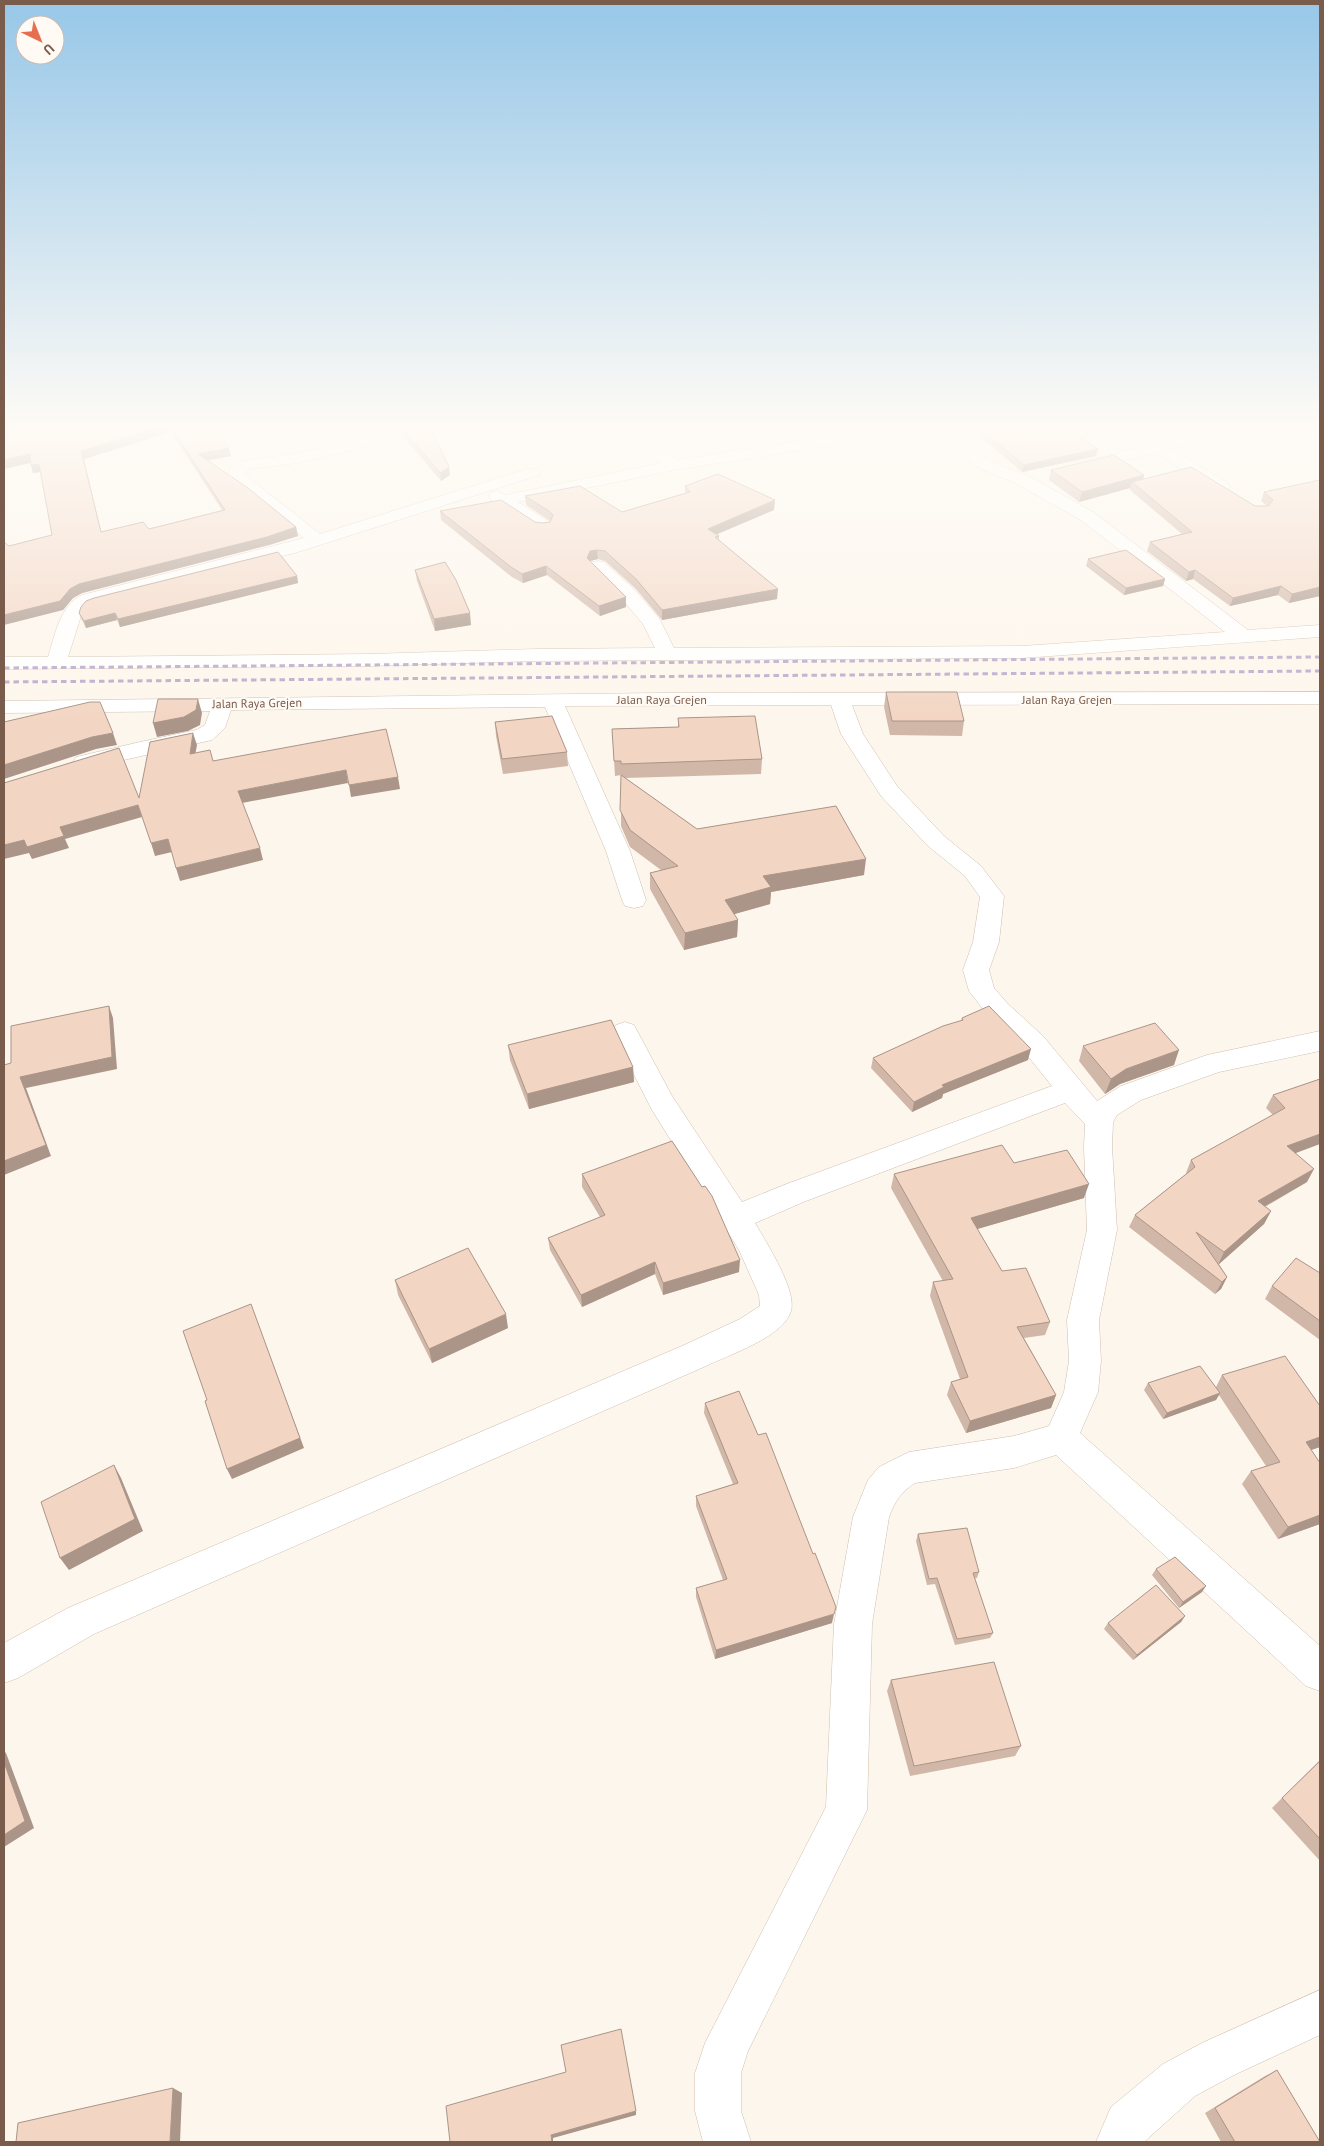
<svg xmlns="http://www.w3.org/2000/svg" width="1324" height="2146" viewBox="0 0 1324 2146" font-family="'PT Sans',sans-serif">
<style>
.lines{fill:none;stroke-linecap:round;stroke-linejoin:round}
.minor-casing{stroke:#d1beb0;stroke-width:1}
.minor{fill:#fff;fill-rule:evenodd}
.rail{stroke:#b9a8c9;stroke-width:3;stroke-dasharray:5.5 4;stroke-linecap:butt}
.wall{fill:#d1b7a8;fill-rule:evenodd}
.shaded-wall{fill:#aa9588}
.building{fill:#f3d5c3;stroke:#aa9588;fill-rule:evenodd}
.labels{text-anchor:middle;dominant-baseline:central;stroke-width:4;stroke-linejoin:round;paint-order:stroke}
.far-street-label{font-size:12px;fill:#7a5c4d;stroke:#fffaf3}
</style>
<rect width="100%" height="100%" fill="#fdf6ec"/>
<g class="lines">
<defs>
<path id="minor" d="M 352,423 L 368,423 L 373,439 L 367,446 L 298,463 L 248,469 L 244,474 L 320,534 L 527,469 L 539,469 L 541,472 L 539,475 L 298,552 L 96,603 L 87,607 L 82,613 L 68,657 L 369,654 L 537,649 L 655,648 L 643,624 L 621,598 L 589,566 L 592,562 L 598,561 L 604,562 L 635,590 L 659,618 L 674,648 L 1022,646 L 1225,632 L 1081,520 L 1015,483 L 979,468 L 928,430 L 675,470 L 518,502 L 549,522 L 552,526 L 549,530 L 543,531 L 537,530 L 491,500 L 489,496 L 491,492 L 497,491 L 506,495 L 661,463 L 609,426 L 606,423 L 624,423 L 678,460 L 915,423 L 939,423 L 991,462 L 1027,475 L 1093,512 L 1248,630 L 1320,625 L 1320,637 L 1022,658 L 537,661 L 369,666 L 4,669 L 4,657 L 48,657 C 55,635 60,605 82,595 L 304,538 L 227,475 L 232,466 L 238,462 L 298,453 L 355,440 L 357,438 Z
M 1221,423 L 1244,423 L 1241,426 L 1171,449 L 1228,483 L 1230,487 L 1228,491 L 1216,491 L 1156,453 L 1081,471 L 1075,469 L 1073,466 L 1075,463 L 1139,448 Z
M 1288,423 L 1306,423 L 1320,433 L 1320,445 L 1314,443 Z
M 1320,692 L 1320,704 L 852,705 L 863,734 L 897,786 L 944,836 L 981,866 L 1004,896 L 999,942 L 989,970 L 994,988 L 1008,1004 L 1043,1036 L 1097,1101 L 1121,1086 L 1207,1055 L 1320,1031 L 1320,1051 L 1219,1072 L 1141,1100 L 1117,1115 L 1113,1122 L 1112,1147 L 1117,1230 L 1099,1320 L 1101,1361 L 1098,1392 L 1080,1433 L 1320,1646 L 1320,1691 L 1306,1686 L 1056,1455 L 1014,1468 L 915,1483 C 901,1492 895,1501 889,1517 L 872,1624 L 867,1810 L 748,2051 L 741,2073 L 741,2111 L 751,2142 L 703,2142 L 695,2111 L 695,2073 L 705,2043 L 826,1807 L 834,1624 L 853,1517 L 868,1480 L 879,1467 L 909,1452 L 1014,1436 L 1049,1426 L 1064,1392 L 1069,1361 L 1067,1320 L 1087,1230 L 1084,1147 L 1085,1124 L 1065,1103 L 806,1201 L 755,1223 C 766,1242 797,1290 791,1311 C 784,1337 728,1355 706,1366 L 94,1634 L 18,1678 L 4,1683 L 4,1643 L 68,1608 L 682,1346 L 740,1319 L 760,1306 L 759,1295 L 739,1250 L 652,1110 L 612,1032 L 616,1025 L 625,1022 L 634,1025 L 672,1096 L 742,1202 L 784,1185 L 1052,1086 L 1023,1050 L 990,1018 L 969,991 L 963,970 L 973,942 L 980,897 L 965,876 L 928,846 L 881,796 L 841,734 L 831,705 L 565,706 L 630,851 L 646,900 L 643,906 L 634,908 L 625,906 L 622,900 L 606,851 L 545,707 L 231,710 L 225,728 L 212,740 L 84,769 L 76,767 L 73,762 L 76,757 L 140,742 L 196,730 L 205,725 L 210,711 L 4,713 L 4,701 L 660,693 Z
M 1320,1990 L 1320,2035 L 1234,2075 L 1195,2096 L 1144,2142 L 1096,2142 L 1111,2107 L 1163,2064 L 1202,2043 Z"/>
</defs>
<!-- minor casing -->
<use href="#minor" class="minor-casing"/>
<!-- minor -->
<use href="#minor" class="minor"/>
<!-- rail -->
<path class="rail" d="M 4,668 L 1320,657
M 4,682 L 1320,671"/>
</g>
<!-- wall -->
<path class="wall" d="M 4,423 L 236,423 L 214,426 L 231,456 L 208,460 L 296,527 L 298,536 L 269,545 L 82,593 L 73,598 L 63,610 L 9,546 L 52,535 L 40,472 L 33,473 L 31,463 L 4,469 ZM 171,432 L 222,510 L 149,529 L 101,532 L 84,459 Z
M 392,423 L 428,423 L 450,475 L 441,481 Z
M 964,423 L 1097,423 L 1087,426 L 1066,428 L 1096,456 L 1022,472 Z
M 1051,470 L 1143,479 L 1255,506 L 1267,506 L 1261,501 L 1264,492 L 1320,480 L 1320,596 L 1289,603 L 1278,595 L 1230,606 L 1193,579 L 1186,581 L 1147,551 L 1150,542 L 1182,534 L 1130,490 L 1130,488 L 1079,502 L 1049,480 Z
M 685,486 L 774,510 L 717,534 L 719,536 L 719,540 L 777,599 L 662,620 L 636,589 L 605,561 L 598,559 L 590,561 L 626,607 L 600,616 L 547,575 L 523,583 L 512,577 L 441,520 L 440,511 L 543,523 L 550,522 L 550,521 L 526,505 L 525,496 L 622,512 L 685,493 Z
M 1088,559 L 1165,579 L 1163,586 L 1124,595 L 1086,566 Z
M 415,570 L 471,625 L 435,631 L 417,581 Z
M 297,576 L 298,583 L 120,627 L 117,620 L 86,628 L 82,620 L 79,613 Z
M 886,692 L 964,721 L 962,736 L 890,735 L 884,707 Z
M 678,718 L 762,759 L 761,774 L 625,778 L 697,829 L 864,875 L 771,892 L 770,904 L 734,914 L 738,920 L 737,937 L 684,950 L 650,889 L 650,873 L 661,870 L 630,847 L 621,826 L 621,775 L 615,776 L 612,729 L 678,727 Z
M 495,722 L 567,752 L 568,766 L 503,774 L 496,736 Z
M 962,1018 L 1028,1060 L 943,1094 L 942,1098 L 912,1112 L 871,1068 L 873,1058 L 961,1021 Z
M 508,1045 L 633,1067 L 634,1082 L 529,1109 L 510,1060 Z
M 1083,1046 L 1174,1065 L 1120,1084 L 1105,1094 L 1079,1061 Z
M 1320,1079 L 1296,1153 L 1307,1182 L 1265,1207 L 1271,1211 L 1264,1224 L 1219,1264 L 1227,1277 L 1221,1289 L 1215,1294 L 1129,1227 L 1135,1215 L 1186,1174 L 1186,1173 L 1191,1160 L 1273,1115 L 1266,1108 L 1273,1095 Z
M 1014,1163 L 1084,1198 L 977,1229 L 1002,1271 L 1050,1322 L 1045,1335 L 1024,1338 L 1056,1395 L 1051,1408 L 966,1433 L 947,1395 L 951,1382 L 960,1379 L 930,1296 L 933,1282 L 943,1281 L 891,1188 L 894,1174 Z
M 582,1174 L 739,1272 L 663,1295 L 655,1274 L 582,1307 L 550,1250 L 548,1238 L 600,1217 L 582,1187 Z
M 1320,1273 L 1320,1340 L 1265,1299 L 1272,1286 Z
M 395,1280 L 508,1328 L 432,1363 L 398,1295 Z
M 1222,1375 L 1320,1406 L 1320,1447 L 1311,1450 L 1320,1463 L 1320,1524 L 1278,1539 L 1242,1484 L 1251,1471 L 1266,1466 L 1219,1395 L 1216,1400 L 1163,1419 L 1144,1390 L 1148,1383 L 1216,1387 Z
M 705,1403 L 832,1623 L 715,1659 L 696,1597 L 696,1588 L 723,1580 L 696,1506 L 696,1496 L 733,1484 L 704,1413 Z
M 918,1534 L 979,1572 L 977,1578 L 974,1578 L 993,1633 L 990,1638 L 955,1645 L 935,1584 L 927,1585 L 916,1541 Z
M 1156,1569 L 1202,1592 L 1179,1608 L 1152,1575 Z
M 1185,1616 L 1181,1622 L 1133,1660 L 1104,1629 L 1108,1623 Z
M 891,1680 L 1021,1746 L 1015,1756 L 910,1776 L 887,1691 Z
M 1320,1760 L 1320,1861 L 1272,1808 Z
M 1277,2070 L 1320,2142 L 1221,2142 L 1205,2113 L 1265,2076 Z"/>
<!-- shaded-wall -->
<path class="shaded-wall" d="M 209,423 L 236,423 L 210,427 Z
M 1058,423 L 1097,423 L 1087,426 L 1057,429 Z
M 169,424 L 171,432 L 84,459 L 103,541 L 81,451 Z
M 229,448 L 231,456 L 200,462 L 198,454 Z
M 1098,449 L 1096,456 L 1022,472 L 1024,465 Z
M 30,454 L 33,462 L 4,469 L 4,460 Z
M 39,464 L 41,472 L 33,473 L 31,465 Z
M 449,467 L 450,475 L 441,481 L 440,473 Z
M 1144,475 L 1142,485 L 1132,482 L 1130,488 L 1079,502 L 1082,492 Z
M 775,500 L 774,510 L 708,538 L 708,529 Z
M 296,527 L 298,536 L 269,545 L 82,593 L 73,598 L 63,610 L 4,625 L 4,615 L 70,589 L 79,584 Z
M 597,550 L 598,559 L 590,561 L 587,558 L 590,551 Z
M 546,566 L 547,575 L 523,583 L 522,574 Z
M 1195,570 L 1193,579 L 1186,581 L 1189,572 Z
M 297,576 L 298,583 L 120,627 L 118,619 Z
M 1165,579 L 1163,586 L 1124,595 L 1126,588 Z
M 1281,586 L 1278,595 L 1230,606 L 1233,598 Z
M 1320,587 L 1320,596 L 1289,603 L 1292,594 Z
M 778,589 L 777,599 L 662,620 L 662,610 Z
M 626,597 L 626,607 L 600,616 L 599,606 Z
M 115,613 L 117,620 L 86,628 L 84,621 Z
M 470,613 L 471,625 L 435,631 L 434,619 Z
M 198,699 L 202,713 L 200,725 L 188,731 L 157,737 L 153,723 Z
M 113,733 L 117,745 L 96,749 L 4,779 L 4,765 L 92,737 Z
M 193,733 L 197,745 L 193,766 L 190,754 Z
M 346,770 L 348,783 L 242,803 L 238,791 Z
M 398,777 L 400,789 L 351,797 L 349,785 Z
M 138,805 L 142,817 L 65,839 L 69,848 L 32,859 L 29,853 L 4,859 L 4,845 L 24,840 L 60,827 Z
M 168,839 L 172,852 L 155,856 L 151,843 Z
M 260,848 L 263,860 L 180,881 L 176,868 Z
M 866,859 L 864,875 L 771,892 L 770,904 L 724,917 L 725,900 L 763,876 Z
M 738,920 L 737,937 L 684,950 L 685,933 Z
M 109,1006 L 113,1018 L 117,1069 L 26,1088 L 51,1156 L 4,1175 L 4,1161 L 20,1077 Z
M 1031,1049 L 1028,1060 L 943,1094 L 942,1098 L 912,1112 L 914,1102 L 942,1085 Z
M 1179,1050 L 1174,1065 L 1120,1084 L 1105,1094 L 1111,1079 L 1126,1069 Z
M 633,1067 L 634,1082 L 529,1109 L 527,1094 Z
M 1320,1134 L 1320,1144 L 1280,1159 L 1287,1146 Z
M 1314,1169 L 1307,1182 L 1251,1214 L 1258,1201 Z
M 1089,1184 L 1084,1198 L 967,1232 L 971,1218 Z
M 1271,1211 L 1264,1224 L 1218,1265 L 1224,1252 Z
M 740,1260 L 739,1272 L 663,1295 L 663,1283 Z
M 655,1262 L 655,1274 L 582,1307 L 581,1295 Z
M 1227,1277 L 1221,1289 L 1215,1294 L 1222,1282 Z
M 506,1314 L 508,1328 L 432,1363 L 429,1349 Z
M 255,1316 L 304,1448 L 232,1479 L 227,1469 Z
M 1220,1393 L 1216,1400 L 1163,1419 L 1167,1413 Z
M 1056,1395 L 1051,1408 L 966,1433 L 970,1421 Z
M 1320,1437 L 1320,1447 L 1296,1455 L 1306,1442 Z
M 114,1465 L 121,1478 L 143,1531 L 69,1570 L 60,1558 Z
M 1320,1515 L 1320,1524 L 1278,1539 L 1288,1527 Z
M 1206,1586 L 1202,1592 L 1179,1608 L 1183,1602 Z
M 834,1614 L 832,1623 L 715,1659 L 716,1650 Z
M 1185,1616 L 1181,1622 L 1133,1660 L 1137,1655 Z
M 4,1751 L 6,1753 L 34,1828 L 4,1847 Z
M 173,2088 L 182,2093 L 180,2142 L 170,2142 Z
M 636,2111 L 636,2115 L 553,2138 L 553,2142 L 552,2142 L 551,2135 Z"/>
<!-- building -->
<path class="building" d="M 4,423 L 211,423 L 229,448 L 198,454 L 248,488 L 296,527 L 267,537 L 79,584 L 70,589 L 60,601 L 4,615 L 4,542 L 9,546 L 52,535 L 39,464 L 31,465 L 30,454 L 4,460 ZM 169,424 L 225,510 L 149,529 L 143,522 L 101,532 L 81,451 Z
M 398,423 L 428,423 L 449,467 L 440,473 Z
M 973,423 L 1059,423 L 1058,423 L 1098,449 L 1024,465 Z
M 1114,455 L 1144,475 L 1082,492 L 1051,470 Z
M 1191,467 L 1255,506 L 1268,506 L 1273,500 L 1264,492 L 1320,480 L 1320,587 L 1292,594 L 1281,586 L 1233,598 L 1195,570 L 1189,572 L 1150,542 L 1192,532 L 1132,482 Z
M 718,474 L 775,500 L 708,529 L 719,536 L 715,537 L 778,589 L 662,610 L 636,579 L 605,551 L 597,550 L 590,551 L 587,558 L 626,597 L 599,606 L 546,566 L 522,574 L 511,567 L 440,511 L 501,500 L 535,522 L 543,523 L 550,522 L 553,515 L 549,511 L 525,496 L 580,486 L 622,512 L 690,492 L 685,486 Z
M 1126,550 L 1165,579 L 1126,588 L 1088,559 Z
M 278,552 L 297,576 L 118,619 L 115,613 L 84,621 L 79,613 L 81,607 L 86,601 L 94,598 Z
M 445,562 L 456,580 L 470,613 L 434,619 L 415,570 Z
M 886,692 L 957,692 L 964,721 L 892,721 Z
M 158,699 L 198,699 L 196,710 L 184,717 L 153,723 Z
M 90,702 L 100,702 L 113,733 L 92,737 L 4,765 L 4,722 Z
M 552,716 L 567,752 L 502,759 L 495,722 Z
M 755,716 L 762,759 L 621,764 L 621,761 L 614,761 L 612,729 L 679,727 L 678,718 Z
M 386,729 L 398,777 L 349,785 L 346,770 L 238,791 L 260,848 L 176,868 L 168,839 L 151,843 L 138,805 L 60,827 L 64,836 L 27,847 L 24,840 L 4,845 L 4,783 L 119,748 L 139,798 L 150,742 L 193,733 L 190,754 L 210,750 L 213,761 Z
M 621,775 L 697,829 L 836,806 L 866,859 L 763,876 L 771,887 L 725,900 L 738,920 L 685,933 L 650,873 L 678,866 L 630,830 L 620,810 Z
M 109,1006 L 112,1057 L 20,1077 L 46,1145 L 4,1161 L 4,1065 L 11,1063 L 11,1026 Z
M 989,1006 L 1031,1049 L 942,1085 L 944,1087 L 914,1102 L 873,1058 L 943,1026 L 963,1020 L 962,1018 Z
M 611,1020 L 633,1067 L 527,1094 L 508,1045 Z
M 1155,1023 L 1179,1050 L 1126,1069 L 1111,1079 L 1083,1046 Z
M 1320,1079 L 1320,1134 L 1287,1146 L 1314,1169 L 1258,1201 L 1271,1211 L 1224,1252 L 1196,1232 L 1227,1277 L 1222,1282 L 1135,1215 L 1195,1167 L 1191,1160 L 1285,1108 L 1273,1095 Z
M 672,1141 L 702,1187 L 705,1186 L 712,1196 L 740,1260 L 663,1283 L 655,1262 L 581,1295 L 548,1238 L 605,1215 L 582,1174 Z
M 1002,1145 L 1014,1163 L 1067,1150 L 1089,1184 L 971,1218 L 1002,1271 L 1026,1268 L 1050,1322 L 1017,1327 L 1056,1395 L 970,1421 L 951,1382 L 968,1377 L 933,1282 L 953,1279 L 894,1174 Z
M 468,1248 L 506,1314 L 429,1349 L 395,1280 Z
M 1296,1258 L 1320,1273 L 1320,1321 L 1272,1286 Z
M 251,1304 L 300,1438 L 227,1469 L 205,1401 L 207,1400 L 183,1331 Z
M 1285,1356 L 1320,1406 L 1320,1437 L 1306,1442 L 1320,1463 L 1320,1515 L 1288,1527 L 1251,1471 L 1280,1462 L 1222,1375 Z
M 1200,1366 L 1220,1393 L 1167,1413 L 1148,1383 Z
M 739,1391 L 758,1435 L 766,1433 L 813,1554 L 815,1553 L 836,1607 L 834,1614 L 716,1650 L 696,1588 L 727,1579 L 696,1496 L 738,1483 L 705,1403 Z
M 114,1465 L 135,1519 L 60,1558 L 41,1502 Z
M 967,1528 L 979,1572 L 973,1573 L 993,1633 L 957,1639 L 937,1578 L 929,1579 L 918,1534 Z
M 1175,1557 L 1206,1586 L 1183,1602 L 1156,1569 Z
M 1156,1585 L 1185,1616 L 1137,1655 L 1108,1623 Z
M 994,1662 L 1021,1746 L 914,1766 L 891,1680 Z
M 1320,1761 L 1320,1839 L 1282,1798 Z
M 4,1762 L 25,1821 L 4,1835 Z
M 621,2029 L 636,2111 L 551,2135 L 552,2142 L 450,2142 L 446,2106 L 566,2072 L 561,2045 Z
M 1277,2070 L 1320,2142 L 1235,2142 L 1215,2108 Z
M 173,2088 L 170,2142 L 16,2142 L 18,2123 Z"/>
<!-- sky -->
<linearGradient id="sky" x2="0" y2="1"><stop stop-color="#97c7e8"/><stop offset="0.59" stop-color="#fefbf6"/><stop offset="1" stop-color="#fefbf6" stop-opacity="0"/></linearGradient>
<rect width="1324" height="723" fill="url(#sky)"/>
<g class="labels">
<!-- far-street labels -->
<g class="far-street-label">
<text x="662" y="699">Jalan Raya Grejen</text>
<text x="1067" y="699">Jalan Raya Grejen</text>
<text transform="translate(257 703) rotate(-1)">Jalan Raya Grejen</text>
</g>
</g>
<!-- border -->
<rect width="1324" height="2146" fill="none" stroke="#7a5c4d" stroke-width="10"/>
<!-- north arrow -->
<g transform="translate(40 40) rotate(137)"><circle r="24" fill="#fffaf3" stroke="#cabbb1"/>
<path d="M0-4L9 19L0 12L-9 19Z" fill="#e76f51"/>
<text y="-8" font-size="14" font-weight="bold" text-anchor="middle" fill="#7a5c4d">U</text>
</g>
</svg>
